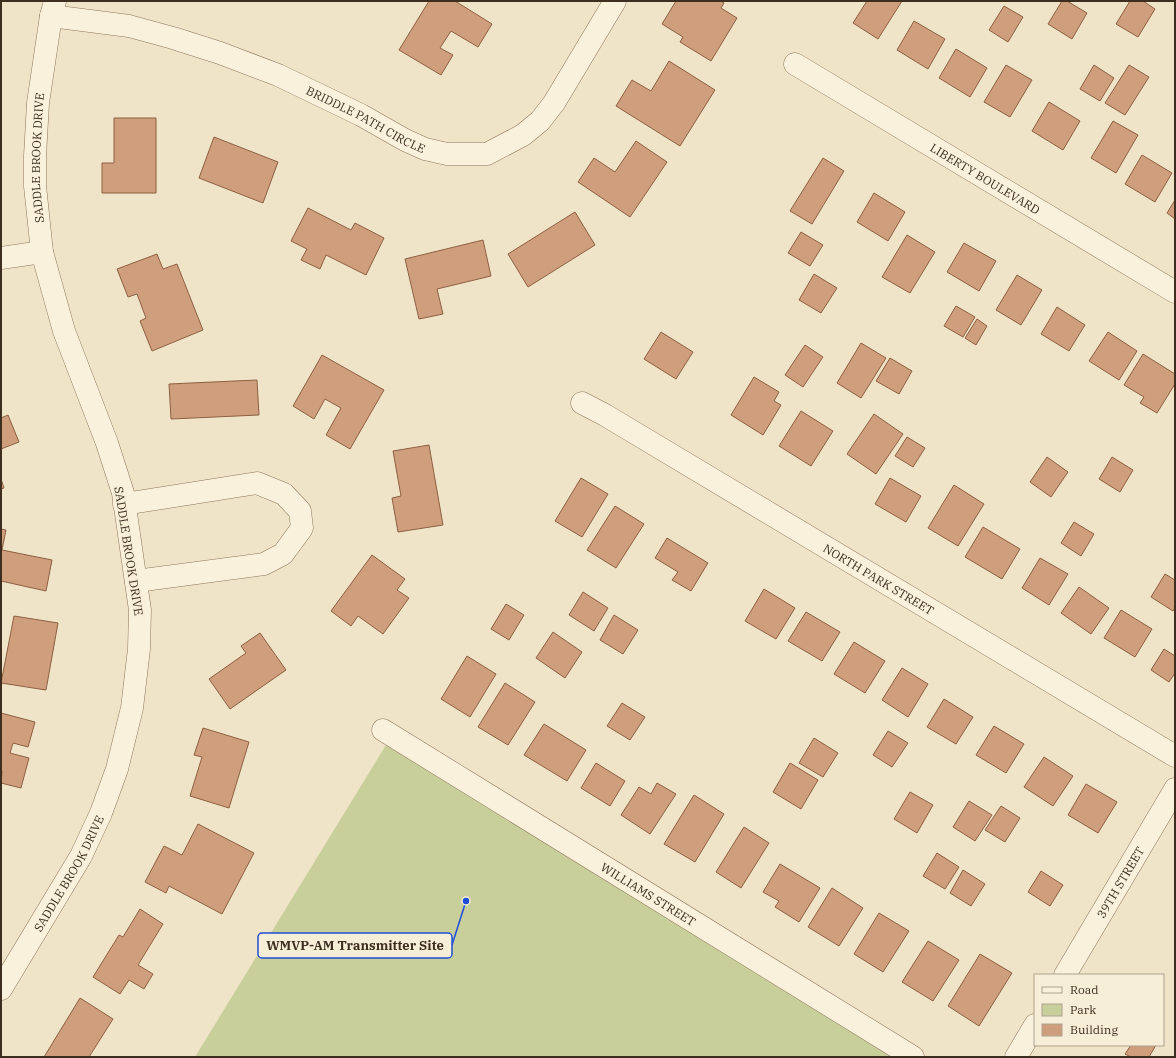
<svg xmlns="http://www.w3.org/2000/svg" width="1176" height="1058" viewBox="0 0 1176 1058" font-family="'IBM Plex Serif',serif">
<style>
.green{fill:#c9cf9b}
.building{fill:#cf9f7d;stroke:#8d5f41}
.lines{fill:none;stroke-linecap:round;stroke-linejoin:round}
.minor-casing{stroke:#8d765c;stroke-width:23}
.minor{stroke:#faf1dc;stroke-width:22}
.labels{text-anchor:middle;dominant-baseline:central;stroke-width:4;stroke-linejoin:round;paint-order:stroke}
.street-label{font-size:12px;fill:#3d2e20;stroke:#f7eed8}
.leader{fill:none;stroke:#1d4ed8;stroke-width:1.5}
.callout-dot{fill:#1d4ed8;stroke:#f7eed8;stroke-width:1.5}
.callout{fill:#f7eed8;stroke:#1d4ed8;stroke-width:1.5}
.callout-label{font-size:13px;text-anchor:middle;font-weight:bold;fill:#3d2e20}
</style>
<rect width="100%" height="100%" fill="#f0e4c8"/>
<!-- green -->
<path class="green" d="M 386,745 L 897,1057 L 195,1057 Z"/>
<!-- building -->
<path class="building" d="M 429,1 L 455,1 L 492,24 L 478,47 L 451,31 L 440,48 L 453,55 L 441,75 L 399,50 Z
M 676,1 L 721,1 L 724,3 L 721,8 L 737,18 L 711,61 L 680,42 L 683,37 L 662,24 Z
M 867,1 L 902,1 L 878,39 L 853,23 Z
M 1062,1 L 1067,1 L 1087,13 L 1072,39 L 1048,24 Z
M 1130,1 L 1143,1 L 1155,9 L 1138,37 L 1116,24 Z
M 1004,6 L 1023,17 L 1008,42 L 989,30 Z
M 914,21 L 945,39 L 928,69 L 897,50 Z
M 956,49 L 987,68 L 970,97 L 939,78 Z
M 669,61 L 715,90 L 680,146 L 616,106 L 632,80 L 651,91 Z
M 1006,65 L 1032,80 L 1010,117 L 984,102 Z
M 1094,65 L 1114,78 L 1100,101 L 1080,89 Z
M 1129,65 L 1149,77 L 1125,115 L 1105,103 Z
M 1049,102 L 1080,121 L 1063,150 L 1032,131 Z
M 114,118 L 156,118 L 156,193 L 102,193 L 102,163 L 114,163 Z
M 1113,121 L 1138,135 L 1116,173 L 1091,158 Z
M 214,137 L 278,162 L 263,203 L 199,178 Z
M 636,141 L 667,162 L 630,217 L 578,182 L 594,158 L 615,172 Z
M 1142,155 L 1172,173 L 1155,202 L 1125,184 Z
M 823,158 L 844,171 L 812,224 L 790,211 Z
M 874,193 L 905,212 L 888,241 L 857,222 Z
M 1175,200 L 1175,219 L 1167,213 Z
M 308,208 L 351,230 L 355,223 L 384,238 L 366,275 L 326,255 L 320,269 L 301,260 L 307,249 L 291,241 Z
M 575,212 L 595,245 L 528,287 L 508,254 Z
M 801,232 L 823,245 L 810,266 L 788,253 Z
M 907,235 L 935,252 L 910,293 L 882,277 Z
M 483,240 L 491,276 L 437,289 L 443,314 L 419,319 L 405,259 Z
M 964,243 L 996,261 L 979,291 L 947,272 Z
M 157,254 L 163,269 L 177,264 L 203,330 L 152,351 L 140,321 L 146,318 L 137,294 L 128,297 L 117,269 Z
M 814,274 L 837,288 L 821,313 L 799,300 Z
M 1017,275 L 1042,290 L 1021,325 L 996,310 Z
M 956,306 L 975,317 L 963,337 L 944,326 Z
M 1057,307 L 1085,325 L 1069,351 L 1041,334 Z
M 977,319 L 987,326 L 976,345 L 965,338 Z
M 661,332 L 693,352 L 676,379 L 644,359 Z
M 1108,332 L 1137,351 L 1119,380 L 1089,361 Z
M 861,343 L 886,358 L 861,398 L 837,383 Z
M 805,345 L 823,357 L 803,387 L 785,375 Z
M 1143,354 L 1175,374 L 1175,384 L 1157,413 L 1140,403 L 1144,397 L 1124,385 Z
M 322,355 L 384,390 L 350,449 L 326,435 L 341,408 L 325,399 L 314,419 L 293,406 Z
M 890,358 L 912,371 L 899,394 L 876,381 Z
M 754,377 L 779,392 L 774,401 L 781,405 L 763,435 L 731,415 Z
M 257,380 L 259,415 L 171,419 L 169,384 Z
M 801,411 L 833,431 L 811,466 L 779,446 Z
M 874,414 L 903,434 L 876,474 L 847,454 Z
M 8,415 L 19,442 L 1,449 L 1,418 Z
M 907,437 L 925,448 L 913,467 L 895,456 Z
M 429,445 L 443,525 L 398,532 L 392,498 L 401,496 L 393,451 Z
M 1047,457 L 1068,472 L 1051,497 L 1030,482 Z
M 1112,457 L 1133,470 L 1120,492 L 1099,479 Z
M 581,478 L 608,494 L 582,537 L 555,521 Z
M 890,478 L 921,496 L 906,522 L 875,504 Z
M 1,479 L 4,488 L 1,489 Z
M 954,485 L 984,504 L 958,546 L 928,528 Z
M 615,506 L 644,524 L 616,568 L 587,550 Z
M 1074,522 L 1094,534 L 1081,556 L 1061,543 Z
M 983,527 L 1020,549 L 1002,579 L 965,557 Z
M 1,529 L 6,530 L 2,550 L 52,560 L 46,591 L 1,581 Z
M 667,538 L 708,563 L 691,591 L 672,580 L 678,572 L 655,558 Z
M 372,555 L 405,579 L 397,590 L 409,598 L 383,634 L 358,616 L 351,626 L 331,611 Z
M 1040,558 L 1068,574 L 1049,605 L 1022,588 Z
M 1165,574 L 1175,580 L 1175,608 L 1173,611 L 1151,597 Z
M 1079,587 L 1109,608 L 1091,634 L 1061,613 Z
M 764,589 L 795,608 L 776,639 L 745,621 Z
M 583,592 L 608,608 L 594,631 L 569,615 Z
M 506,604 L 524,615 L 509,640 L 491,629 Z
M 1121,610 L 1152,629 L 1135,657 L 1104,638 Z
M 806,612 L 840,632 L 822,661 L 788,641 Z
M 614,615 L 638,630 L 623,654 L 600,640 Z
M 14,616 L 58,623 L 46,690 L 1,683 Z
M 553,632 L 582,652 L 565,678 L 536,658 Z
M 260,633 L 286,670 L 230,709 L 209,679 L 246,653 L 241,646 Z
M 854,642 L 885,661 L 865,693 L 834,674 Z
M 1164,649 L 1175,656 L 1175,673 L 1169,682 L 1151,670 Z
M 467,656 L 496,674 L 470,717 L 441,699 Z
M 902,668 L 928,684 L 908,717 L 882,700 Z
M 505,683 L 535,702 L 508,745 L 478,727 Z
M 944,699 L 973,717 L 956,744 L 927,727 Z
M 622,703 L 645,717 L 630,740 L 607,726 Z
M 1,713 L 35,722 L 28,747 L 13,743 L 10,753 L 29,758 L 21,788 L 1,783 L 2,771 L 1,771 Z
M 544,724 L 586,750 L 567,781 L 524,755 Z
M 994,726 L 1024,744 L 1006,773 L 976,755 Z
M 203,728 L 249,742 L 229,808 L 190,796 L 202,757 L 194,755 Z
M 888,731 L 908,743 L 892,767 L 873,755 Z
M 814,738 L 838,753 L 823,777 L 799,763 Z
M 1044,757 L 1073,776 L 1053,806 L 1024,787 Z
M 596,763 L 625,781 L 610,806 L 581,788 Z
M 790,763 L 818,780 L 801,809 L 773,792 Z
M 657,783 L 676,794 L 650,834 L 621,815 L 639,787 L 651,794 Z
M 1086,784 L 1117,802 L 1098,833 L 1068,815 Z
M 910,792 L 933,805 L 917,833 L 894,819 Z
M 694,795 L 724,814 L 695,862 L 664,844 Z
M 969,801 L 992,815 L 975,841 L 953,827 Z
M 1001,806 L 1020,818 L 1005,842 L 985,830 Z
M 198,824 L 254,853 L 222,914 L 169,886 L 166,893 L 145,882 L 164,846 L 182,855 Z
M 744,827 L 769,843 L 741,888 L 716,872 Z
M 937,853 L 959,867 L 945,889 L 923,876 Z
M 780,864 L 820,888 L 799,922 L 775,907 L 779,901 L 763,892 Z
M 963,870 L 985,884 L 971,906 L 950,893 Z
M 1041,871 L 1063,885 L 1050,906 L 1028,892 Z
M 832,888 L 863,908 L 839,946 L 808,927 Z
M 140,909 L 163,924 L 138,965 L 153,974 L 144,989 L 129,980 L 120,994 L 93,977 L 119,935 L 123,937 Z
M 879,913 L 909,931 L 883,972 L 854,954 Z
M 928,941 L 959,960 L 933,1001 L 902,982 Z
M 980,954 L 1012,973 L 979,1026 L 948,1006 Z
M 80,998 L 113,1019 L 89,1057 L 44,1057 Z
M 1131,1045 L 1156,1045 L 1149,1057 L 1131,1057 L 1125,1054 Z"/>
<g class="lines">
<defs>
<g id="minor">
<path id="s1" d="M 51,16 L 129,26 L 173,38 L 220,53 L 278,75 L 361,115 L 405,140 L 425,149 L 447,154 L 487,154 L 523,135 L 540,121 L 554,103 L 615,1"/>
<path id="s2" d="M 795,64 L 1175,292"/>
<path d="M 1,258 L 42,252"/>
<path id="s3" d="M 582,403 L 605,415 L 1175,756"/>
<path d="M 124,504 L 257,483 L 284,494 L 300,511 L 302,528 L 283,554 L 264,564 L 136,581"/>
<path id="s4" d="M 383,730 L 913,1057"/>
<path id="s5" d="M 1065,975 L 1175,789"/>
<path id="s6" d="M 1,989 L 81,856 L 101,813 L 117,769 L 132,708 L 139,649 L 140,610 L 123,493 L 107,443 L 64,331 L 42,252 L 35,186 L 35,156 L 38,103 L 51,16 L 55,1"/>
<path d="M 1016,1057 L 1035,1025"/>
</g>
</defs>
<!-- minor casing -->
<use href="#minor" class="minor-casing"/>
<!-- minor -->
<use href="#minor" class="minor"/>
</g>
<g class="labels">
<!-- street labels -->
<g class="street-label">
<text stroke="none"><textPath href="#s1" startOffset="334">BRIDDLE PATH CIRCLE</textPath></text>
<text stroke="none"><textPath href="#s6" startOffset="878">SADDLE BROOK DRIVE</textPath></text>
<text stroke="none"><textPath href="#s2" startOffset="222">LIBERTY BOULEVARD</textPath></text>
<text transform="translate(129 551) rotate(81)">SADDLE BROOK DRIVE</text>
<text stroke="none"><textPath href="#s3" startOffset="345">NORTH PARK STREET</textPath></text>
<text stroke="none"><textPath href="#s6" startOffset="134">SADDLE BROOK DRIVE</textPath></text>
<text stroke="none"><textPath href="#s5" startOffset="108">39TH STREET</textPath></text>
<text stroke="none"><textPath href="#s4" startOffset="312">WILLIAMS STREET</textPath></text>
</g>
</g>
<!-- callouts -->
<path class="leader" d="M466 901L452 945"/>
<circle class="callout-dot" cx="466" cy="901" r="4"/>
<rect class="callout" x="258" y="933" width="194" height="25" rx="4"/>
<g class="callout-label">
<text x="355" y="950">WMVP-AM Transmitter Site</text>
</g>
<!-- border -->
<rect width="1176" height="1058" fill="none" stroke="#3d2e20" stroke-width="4"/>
<!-- legend -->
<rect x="1034" y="974" width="130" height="72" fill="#f7eed8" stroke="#ada18e"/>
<rect x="1042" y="987" width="20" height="6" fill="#faf1dc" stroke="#ada18e"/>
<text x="1070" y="994" font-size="12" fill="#3d2e20">Road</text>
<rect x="1042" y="1004" width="20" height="12" fill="#c9cf9b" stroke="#ada18e"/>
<text x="1070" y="1014" font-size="12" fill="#3d2e20">Park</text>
<rect x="1042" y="1024" width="20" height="12" fill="#cf9f7d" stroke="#ada18e"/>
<text x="1070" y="1034" font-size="12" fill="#3d2e20">Building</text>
</svg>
